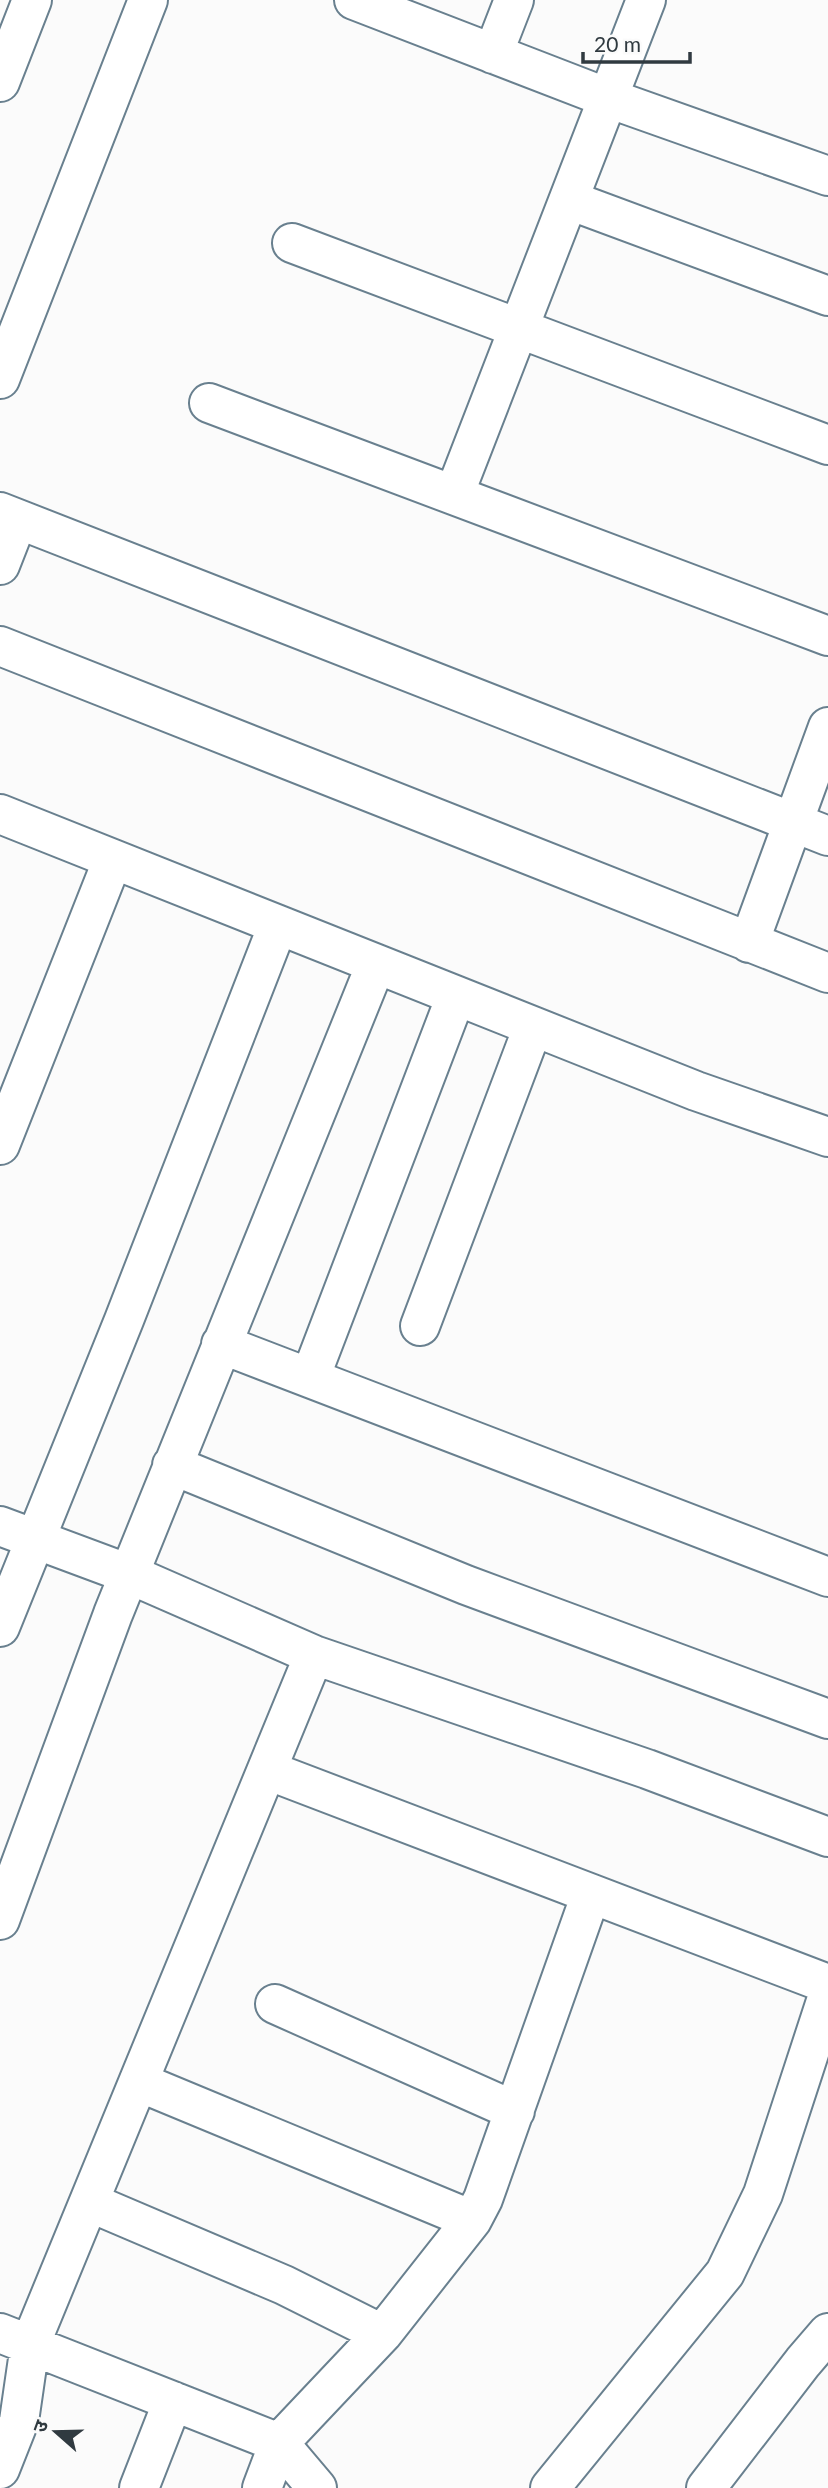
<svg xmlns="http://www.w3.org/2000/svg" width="828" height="2488" viewBox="0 0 828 2488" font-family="Lato,'Noto Sans Devanagari',sans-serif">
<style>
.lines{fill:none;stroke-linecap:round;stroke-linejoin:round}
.minor-casing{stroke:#69808f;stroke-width:42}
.minor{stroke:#fff;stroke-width:38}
</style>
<rect width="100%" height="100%" fill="#fbfbfb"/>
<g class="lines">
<defs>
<path id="minor" d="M 354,0 L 608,98 L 828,176
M 493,54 L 514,0
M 0,82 L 32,0
M 569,200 L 828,296
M 292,243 L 828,445
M 0,379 L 148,0
M 209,403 L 828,636
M 454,495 L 646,0
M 0,512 L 828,836
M 0,565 L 18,519
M 0,646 L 828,973
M 0,814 L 696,1091 L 828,1137
M 749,943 L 828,727
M 0,1145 L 113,859
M 420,1326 L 533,1027
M 221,1344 L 828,1577
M 310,1378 L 456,996
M 172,1465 L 466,1585 L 828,1719
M 0,1526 L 129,1574 L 314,1655 L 647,1769 L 828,1837
M 0,1627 L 124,1320 L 278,925
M 267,1770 L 828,1984
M 0,1920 L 113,1614 L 376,964
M 275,2004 L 515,2111
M 139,2082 L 472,2220
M 89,2202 L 284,2285 L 382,2334
M 0,2333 L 279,2443 L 317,2488
M 0,2469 L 19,2421 L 30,2345 L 314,1655
M 139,2488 L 173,2401
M 262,2488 L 279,2443 L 383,2333 L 472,2220 L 483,2199 L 591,1894
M 550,2488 L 725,2273 L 763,2194 L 828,1995
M 706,2488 L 803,2362 L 828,2333"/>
</defs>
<!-- minor casing -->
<use href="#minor" class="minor-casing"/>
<!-- minor -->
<use href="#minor" class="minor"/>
</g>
<!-- north arrow -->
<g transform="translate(56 2432) rotate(290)" stroke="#fbfbfb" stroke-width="5" paint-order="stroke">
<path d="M0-5L12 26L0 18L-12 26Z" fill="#303a40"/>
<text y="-10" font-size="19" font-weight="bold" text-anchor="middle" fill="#303a40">उ</text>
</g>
<!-- scale -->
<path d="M583 52v10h107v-10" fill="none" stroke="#303a40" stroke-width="3.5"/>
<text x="594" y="52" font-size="21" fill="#303a40" stroke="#fbfbfb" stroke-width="5" paint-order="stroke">20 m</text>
</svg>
